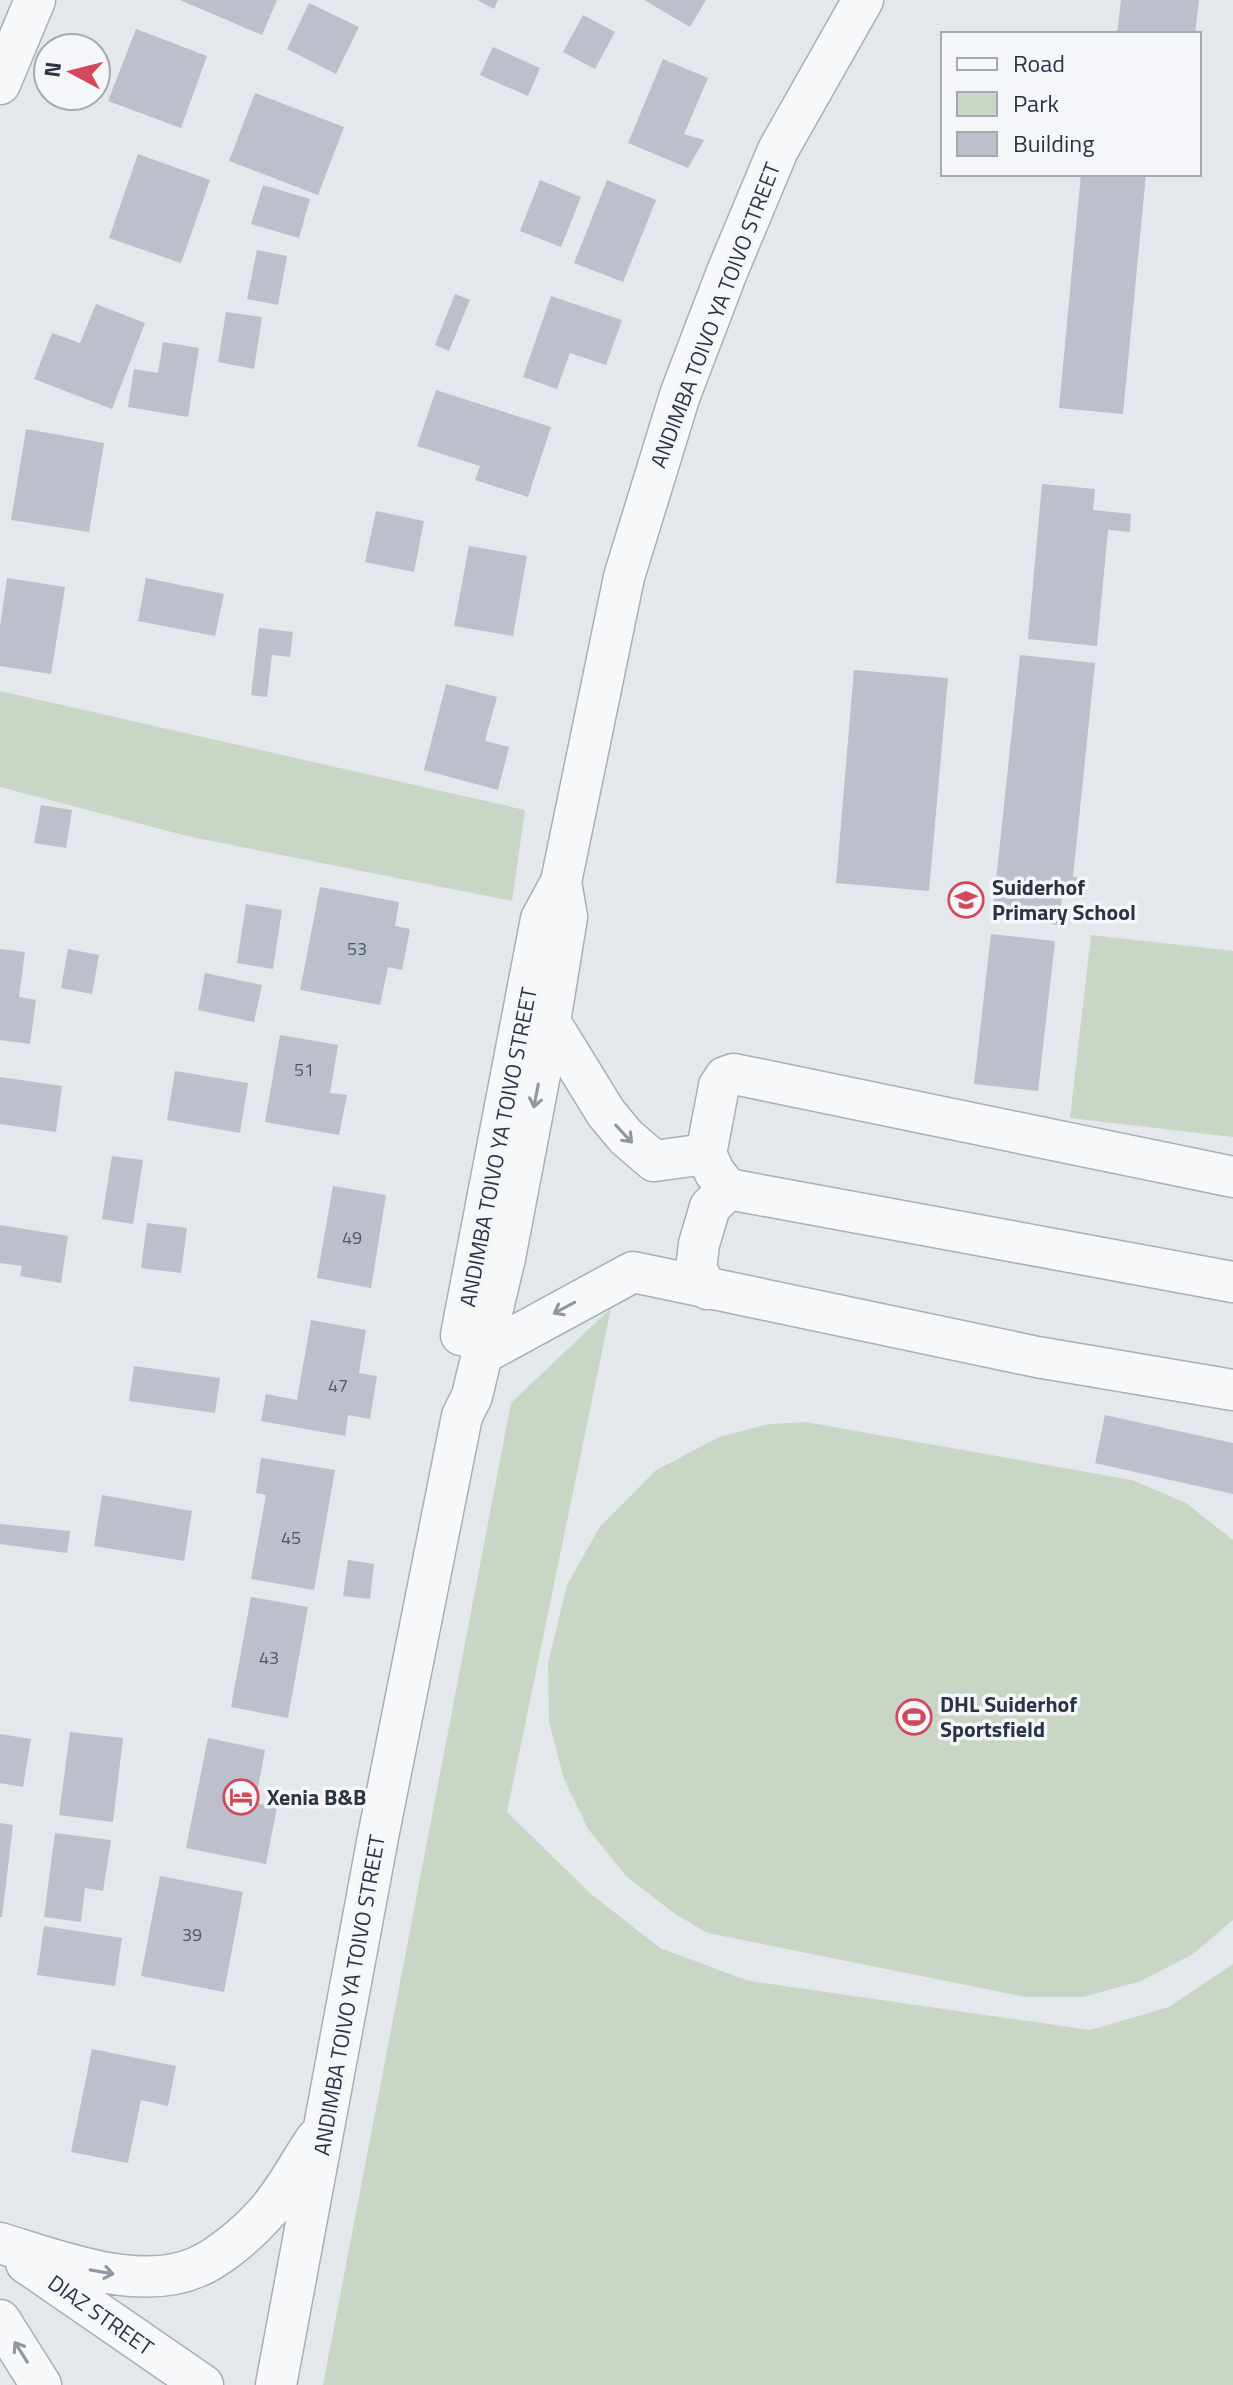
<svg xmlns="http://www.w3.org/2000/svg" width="1233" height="2385" viewBox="0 0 1233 2385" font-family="'Titillium Web',sans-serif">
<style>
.green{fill:#c9d6c5}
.building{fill:#bbc0ca}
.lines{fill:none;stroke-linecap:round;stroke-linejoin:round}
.minor-casing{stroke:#a9aeb7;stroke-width:43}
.minor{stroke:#f7f8fa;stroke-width:40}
.oneway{stroke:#9196a0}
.labels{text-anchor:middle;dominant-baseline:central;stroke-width:7;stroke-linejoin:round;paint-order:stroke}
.number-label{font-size:18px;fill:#4f5766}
.street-label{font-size:22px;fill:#2b3445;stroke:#f4f6f9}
.poi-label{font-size:22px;font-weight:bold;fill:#2b3445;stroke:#f4f6f9;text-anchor:start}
</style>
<rect width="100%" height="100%" fill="#e4e7ec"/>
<!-- green -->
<path class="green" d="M 0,691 L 525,810 L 512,901 L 187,836 L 0,787 Z
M 1091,935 L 1233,951 L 1233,1137 L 1070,1118 Z
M 611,1308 L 507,1812 L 591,1894 L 660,1948 L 749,1981 L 1090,2030 L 1169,2007 L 1233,1964 L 1233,2385 L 323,2385 L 511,1403 Z
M 805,1422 L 1132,1480 L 1186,1503 L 1233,1540 L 1233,1920 L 1193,1954 L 1141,1981 L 1083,1997 L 1025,1997 L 708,1933 L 675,1914 L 626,1876 L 588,1829 L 564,1779 L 549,1722 L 548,1664 L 567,1585 L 599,1528 L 655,1471 L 719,1437 L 769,1424 Z"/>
<!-- building -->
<path class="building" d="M 180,0 L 277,0 L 262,35 Z
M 477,0 L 498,0 L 494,9 Z
M 644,0 L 706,0 L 690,27 Z
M 1121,0 L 1199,0 L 1195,34 L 1117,34 Z
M 309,3 L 359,27 L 336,74 L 287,49 Z
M 583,15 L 615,32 L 595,69 L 563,52 Z
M 136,29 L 207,56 L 181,128 L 108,101 Z
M 493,47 L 540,68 L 528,96 L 480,75 Z
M 663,59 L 708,78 L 684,134 L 704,140 L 688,168 L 628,143 Z
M 255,93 L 344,127 L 318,195 L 229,161 Z
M 138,154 L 210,180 L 181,263 L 109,238 Z
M 1081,174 L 1146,174 L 1123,414 L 1059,408 Z
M 540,180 L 581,197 L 561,247 L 520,231 Z
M 607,180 L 656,200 L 623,282 L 574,263 Z
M 263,185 L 310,199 L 299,238 L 251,224 Z
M 257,250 L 287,256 L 278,305 L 247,299 Z
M 455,294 L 470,300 L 449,351 L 435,345 Z
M 551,296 L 622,320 L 606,365 L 570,353 L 557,389 L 523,377 Z
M 96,304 L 145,323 L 112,409 L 34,379 L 52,333 L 80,343 Z
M 226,312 L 262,317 L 254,369 L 218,362 Z
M 163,342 L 199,348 L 188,417 L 128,407 L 134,369 L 158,373 Z
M 436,390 L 551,427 L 528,497 L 475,480 L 480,466 L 417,446 Z
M 26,429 L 104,443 L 89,532 L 11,520 Z
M 1042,484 L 1095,489 L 1093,510 L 1131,514 L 1130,532 L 1108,530 L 1097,646 L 1028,639 Z
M 376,511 L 424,521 L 414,572 L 365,562 Z
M 469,546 L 527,556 L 513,636 L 454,626 Z
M 7,578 L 65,587 L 51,674 L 0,666 L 0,627 Z
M 146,578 L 224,594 L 215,636 L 138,621 Z
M 259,628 L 293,632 L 290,657 L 272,655 L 267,697 L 251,695 Z
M 1020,655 L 1095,663 L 1073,877 L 1088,879 L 1085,899 L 1062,897 L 1059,925 L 992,918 Z
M 854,670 L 948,678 L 929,891 L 836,883 Z
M 446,684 L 497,697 L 485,741 L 509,747 L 498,790 L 424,770 Z
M 41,805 L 72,810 L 66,848 L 34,843 Z
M 320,887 L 399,902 L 395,926 L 410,929 L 402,970 L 388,967 L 380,1005 L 300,990 Z
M 246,904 L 282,910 L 273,969 L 237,963 Z
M 991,934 L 1055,941 L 1038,1091 L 974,1084 Z
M 0,949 L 25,952 L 19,997 L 36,1000 L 30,1044 L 0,1040 Z
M 68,949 L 99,955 L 92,994 L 61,988 Z
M 205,973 L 262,985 L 254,1022 L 198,1010 Z
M 280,1035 L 338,1045 L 330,1093 L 347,1095 L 339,1135 L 265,1122 Z
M 175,1071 L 248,1083 L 240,1133 L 167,1120 Z
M 0,1077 L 62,1086 L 56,1132 L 0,1124 Z
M 112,1156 L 143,1160 L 133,1224 L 102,1219 Z
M 333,1186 L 386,1195 L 371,1288 L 317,1278 Z
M 147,1223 L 187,1228 L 181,1273 L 141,1268 Z
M 0,1225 L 68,1236 L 61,1283 L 20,1276 L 22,1266 L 0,1263 Z
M 311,1320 L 366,1330 L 359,1373 L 377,1376 L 370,1419 L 348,1415 L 345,1436 L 261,1421 L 266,1394 L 297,1400 Z
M 134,1366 L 220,1378 L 215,1413 L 129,1401 Z
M 1105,1415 L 1233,1443 L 1233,1494 L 1095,1463 Z
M 261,1458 L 335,1470 L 314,1590 L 251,1579 L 266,1495 L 256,1493 Z
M 102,1495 L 192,1511 L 184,1561 L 94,1546 Z
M 0,1524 L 70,1531 L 67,1553 L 0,1544 Z
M 348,1560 L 374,1564 L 370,1599 L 343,1596 Z
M 251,1597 L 308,1607 L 288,1718 L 231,1707 Z
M 70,1732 L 123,1738 L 113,1822 L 59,1815 Z
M 0,1734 L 31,1739 L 23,1787 L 0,1783 Z
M 208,1738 L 265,1750 L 255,1803 L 277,1807 L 266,1864 L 186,1848 Z
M 0,1823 L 13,1825 L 2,1917 L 0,1917 Z
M 55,1833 L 111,1840 L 103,1891 L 85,1888 L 81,1922 L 44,1917 Z
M 160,1876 L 243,1892 L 224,1992 L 141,1976 Z
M 44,1926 L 122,1938 L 115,1986 L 37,1975 Z
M 92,2049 L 176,2066 L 168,2106 L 141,2100 L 128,2163 L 71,2152 Z"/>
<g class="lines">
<defs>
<path id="minor" d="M 0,84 L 35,0
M 550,1022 L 606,1113 L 626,1137 L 654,1161 L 706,1154
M 728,1189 L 715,1173 L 706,1154 L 719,1086 L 725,1077 L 734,1074 L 1233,1177
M 707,1289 L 696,1269 L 699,1244 L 710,1207 L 728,1189 L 1233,1282
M 461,1335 L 541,919 L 561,882 L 624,577 L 680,395 L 727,272 L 778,150 L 863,0
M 484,1353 L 633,1272 L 1037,1357 L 1233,1390
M 0,2243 C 56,2260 139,2293 197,2267 C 219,2258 248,2233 264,2215 C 285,2193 299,2163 316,2139
M 26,2263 L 203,2385
M 0,2320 L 41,2385
M 276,2385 L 378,1837 L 462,1416 L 472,1396 L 505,1258 L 550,1022 L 567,917 L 561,882"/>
</defs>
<!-- minor casing -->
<use href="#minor" class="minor-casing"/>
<!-- minor -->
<use href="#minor" class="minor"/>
</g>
<!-- one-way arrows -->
<defs><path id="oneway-shaft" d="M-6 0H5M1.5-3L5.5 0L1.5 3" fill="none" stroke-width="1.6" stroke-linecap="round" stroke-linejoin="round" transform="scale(2)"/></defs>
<g class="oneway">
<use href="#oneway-shaft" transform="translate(536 1096) rotate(101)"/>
<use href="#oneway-shaft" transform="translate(624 1134) rotate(47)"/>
<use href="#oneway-shaft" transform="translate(564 1308) rotate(152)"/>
<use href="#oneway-shaft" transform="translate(102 2272) rotate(10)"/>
<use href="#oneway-shaft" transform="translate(21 2352) rotate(-122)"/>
</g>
<!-- icons -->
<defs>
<symbol id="school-ring" viewBox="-11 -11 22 22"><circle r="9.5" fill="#f4f6f9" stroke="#d1495b" stroke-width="1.5"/><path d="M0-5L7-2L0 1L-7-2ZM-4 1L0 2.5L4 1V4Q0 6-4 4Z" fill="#d1495b"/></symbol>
<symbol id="stadium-ring" viewBox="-11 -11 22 22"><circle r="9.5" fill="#f4f6f9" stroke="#d1495b" stroke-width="1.5"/><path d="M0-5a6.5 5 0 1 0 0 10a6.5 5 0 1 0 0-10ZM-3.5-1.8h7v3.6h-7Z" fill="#d1495b"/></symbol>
<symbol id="hotel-ring" viewBox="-11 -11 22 22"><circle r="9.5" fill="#f4f6f9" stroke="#d1495b" stroke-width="1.5"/><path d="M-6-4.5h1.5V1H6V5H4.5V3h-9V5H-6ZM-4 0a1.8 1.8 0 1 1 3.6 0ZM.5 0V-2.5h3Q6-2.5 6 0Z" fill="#d1495b"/></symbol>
</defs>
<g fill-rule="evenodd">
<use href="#school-ring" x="946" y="880" width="40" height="40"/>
<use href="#stadium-ring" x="894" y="1697" width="40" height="40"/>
<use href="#hotel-ring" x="221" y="1777" width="40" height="40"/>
</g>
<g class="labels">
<!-- number labels -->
<g class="number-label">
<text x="357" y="948">53</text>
<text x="304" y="1069">51</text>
<text x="352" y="1237">49</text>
<text x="338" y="1385">47</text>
<text x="291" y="1537">45</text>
<text x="269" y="1657">43</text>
<text x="192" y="1934">39</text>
</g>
<!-- street labels -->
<g class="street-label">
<text transform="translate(715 315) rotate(-69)">ANDIMBA TOIVO YA TOIVO STREET</text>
<text transform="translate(498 1147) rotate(-79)">ANDIMBA TOIVO YA TOIVO STREET</text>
<text transform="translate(349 1995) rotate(-80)">ANDIMBA TOIVO YA TOIVO STREET</text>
<text transform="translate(101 2315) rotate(35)">DIAZ STREET</text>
</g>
<!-- poi labels -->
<g class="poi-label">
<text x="992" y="887">Suiderhof<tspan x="992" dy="25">Primary School</tspan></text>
<text x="940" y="1704">DHL Suiderhof<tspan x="940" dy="25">Sportsfield</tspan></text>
<text x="267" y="1797">Xenia B&amp;B</text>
</g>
</g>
<!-- legend -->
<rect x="941" y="32" width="260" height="144" fill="#f4f6f9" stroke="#a4a8b1" stroke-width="2"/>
<rect x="957" y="58" width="40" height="12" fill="#f7f8fa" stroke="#a4a8b1" stroke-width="2"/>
<text x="1013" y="72" font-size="24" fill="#2b3445">Road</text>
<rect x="957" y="92" width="40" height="24" fill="#c9d6c5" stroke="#a4a8b1" stroke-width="2"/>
<text x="1013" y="112" font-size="24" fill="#2b3445">Park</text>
<rect x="957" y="132" width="40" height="24" fill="#bbc0ca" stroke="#a4a8b1" stroke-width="2"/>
<text x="1013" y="152" font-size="24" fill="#2b3445">Building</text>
<!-- north arrow -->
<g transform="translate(72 72) rotate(277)"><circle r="38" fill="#f4f6f9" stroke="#a4a8b1" stroke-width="2"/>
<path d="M0-6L14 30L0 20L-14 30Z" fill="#d1495b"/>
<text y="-12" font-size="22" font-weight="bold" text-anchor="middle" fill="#2b3445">N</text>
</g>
</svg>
